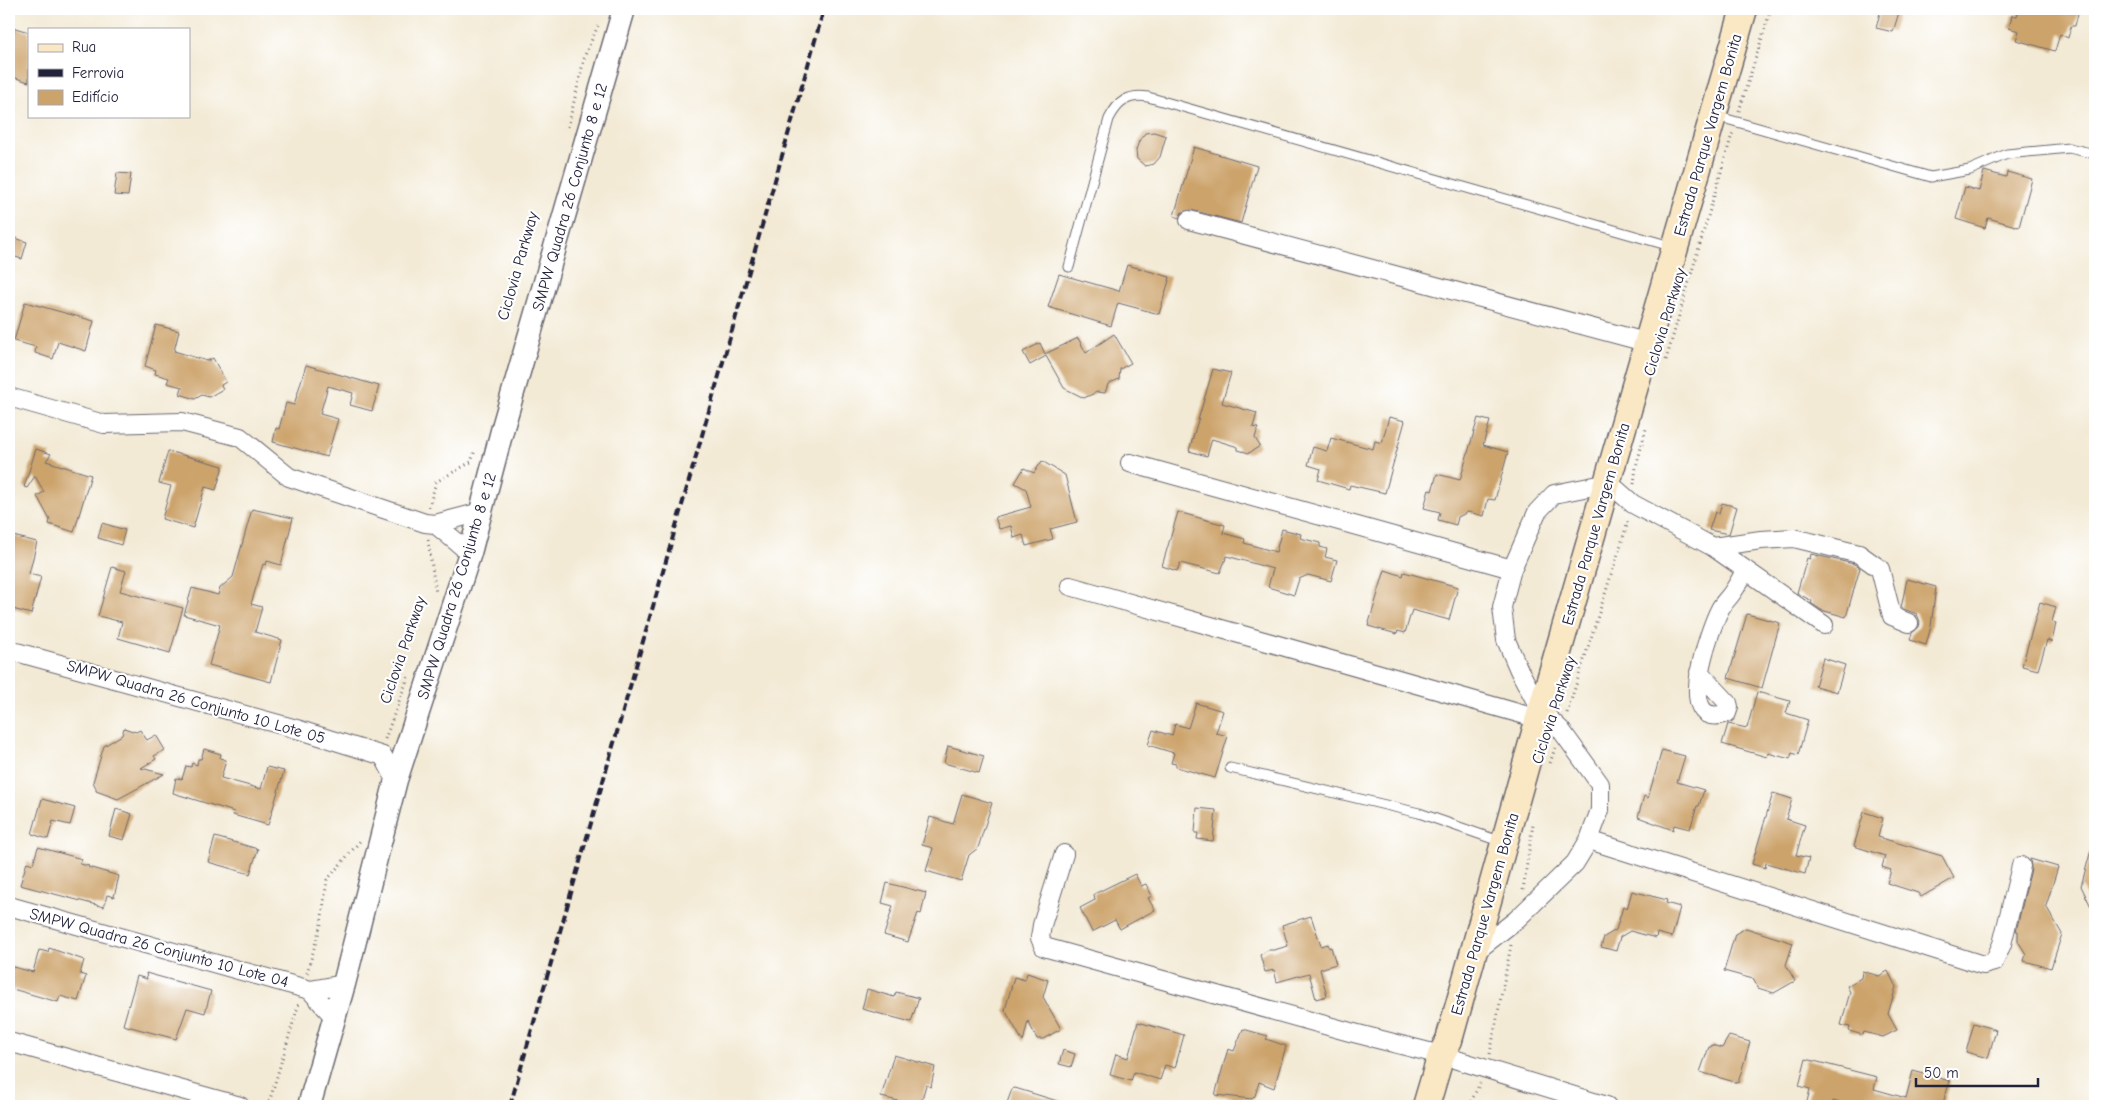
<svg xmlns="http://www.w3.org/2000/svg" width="2104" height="1115" viewBox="0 0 2104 1115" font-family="'Comic Neue',sans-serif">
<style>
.building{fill:#cca36a}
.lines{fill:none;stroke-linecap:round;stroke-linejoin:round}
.service-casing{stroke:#6b6871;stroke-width:11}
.minor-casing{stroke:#6b6871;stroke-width:20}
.tertiary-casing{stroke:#6b6871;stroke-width:25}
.secondary-casing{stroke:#6b6871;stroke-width:29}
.path{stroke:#6b6871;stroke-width:3;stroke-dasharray:1 4;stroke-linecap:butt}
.service{stroke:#fff;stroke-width:9}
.minor{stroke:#fff;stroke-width:18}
.tertiary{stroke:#fff;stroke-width:22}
.secondary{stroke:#fae7c3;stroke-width:26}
.rail{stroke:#22223b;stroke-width:4;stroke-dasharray:8 4;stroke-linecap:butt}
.labels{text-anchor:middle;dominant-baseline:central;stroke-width:4.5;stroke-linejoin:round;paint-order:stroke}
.street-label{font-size:16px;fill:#22223b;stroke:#fff}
</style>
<rect width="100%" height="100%" fill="#fff"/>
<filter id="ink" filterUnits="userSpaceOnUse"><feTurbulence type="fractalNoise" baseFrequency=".02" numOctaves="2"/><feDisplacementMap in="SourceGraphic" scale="10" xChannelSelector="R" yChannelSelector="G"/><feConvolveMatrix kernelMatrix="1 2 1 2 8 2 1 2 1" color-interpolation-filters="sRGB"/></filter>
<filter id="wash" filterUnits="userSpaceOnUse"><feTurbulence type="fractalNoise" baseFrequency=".0096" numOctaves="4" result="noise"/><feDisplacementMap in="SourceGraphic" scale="20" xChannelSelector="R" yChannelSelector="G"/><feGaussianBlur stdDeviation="1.12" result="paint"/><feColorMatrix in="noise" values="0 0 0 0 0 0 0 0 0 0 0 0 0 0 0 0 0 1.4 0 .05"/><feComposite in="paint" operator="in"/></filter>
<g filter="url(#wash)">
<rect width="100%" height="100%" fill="#f3ead5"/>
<g id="blocks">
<!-- building -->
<path class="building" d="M 1881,9 L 1900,9 L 1893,32 L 1876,28 Z
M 2019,9 L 2079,9 L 2075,26 L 2071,26 L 2068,38 L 2060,34 L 2055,51 L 2016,40 L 2019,31 L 2009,28 L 2012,15 L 2017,16 Z
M 15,28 L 29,32 L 29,82 L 9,76 L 9,51 Z
M 1154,132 L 1166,136 L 1160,157 L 1154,164 L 1145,166 L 1137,159 L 1136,150 L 1139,141 L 1145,133 Z
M 1194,147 L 1257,166 L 1241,223 L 1191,210 L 1182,212 L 1179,218 L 1174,216 Z
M 1984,171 L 2006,177 L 2007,172 L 2032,179 L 2019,227 L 1988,218 L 1985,228 L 1956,219 L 1965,187 L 1979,191 Z
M 117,173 L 131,174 L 128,196 L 114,195 Z
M 9,236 L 27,242 L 22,259 L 9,255 Z
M 1127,265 L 1170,277 L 1159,314 L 1118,303 L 1111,326 L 1048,307 L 1059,274 L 1119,291 Z
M 25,302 L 94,321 L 86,351 L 58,342 L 53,359 L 35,353 L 36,347 L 14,341 Z
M 156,325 L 179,331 L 174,351 L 207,361 L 213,358 L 226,382 L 221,385 L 223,389 L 209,397 L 202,395 L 195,399 L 180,394 L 182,387 L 167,383 L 169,378 L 155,374 L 156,370 L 145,366 Z
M 1114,334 L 1131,363 L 1120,369 L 1119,379 L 1108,384 L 1105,393 L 1097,392 L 1084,398 L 1064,388 L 1046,356 L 1030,365 L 1023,352 L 1040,343 L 1045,354 L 1078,338 L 1086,353 Z
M 306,365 L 379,386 L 372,411 L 350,405 L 353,393 L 328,386 L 320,414 L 338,419 L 327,457 L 273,442 L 276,428 L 279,429 L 286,403 L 294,405 Z
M 1213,369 L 1231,373 L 1222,403 L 1257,413 L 1253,427 L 1258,428 L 1255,438 L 1260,446 L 1249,453 L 1238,450 L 1238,447 L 1212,439 L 1207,456 L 1189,451 Z
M 1389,417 L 1405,421 L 1385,493 L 1350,485 L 1349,489 L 1318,480 L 1321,469 L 1308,465 L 1313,447 L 1327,451 L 1331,438 L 1373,449 L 1375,441 L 1382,443 Z
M 1478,418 L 1490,421 L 1483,445 L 1508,452 L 1495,500 L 1488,499 L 1484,516 L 1468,512 L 1458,517 L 1456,525 L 1438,520 L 1440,512 L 1424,508 L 1428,493 L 1429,490 L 1432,491 L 1437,474 L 1460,480 Z
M 36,449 L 51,454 L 46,461 L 91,475 L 74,532 L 49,524 L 50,520 L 37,496 L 44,492 L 35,476 L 27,488 L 24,487 Z
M 168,451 L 223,466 L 216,490 L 205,487 L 193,528 L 162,519 L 171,486 L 159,483 Z
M 1042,461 L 1065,475 L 1077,522 L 1050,529 L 1053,539 L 1026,546 L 1023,535 L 1014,538 L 1011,526 L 999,529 L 995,517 L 1031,507 L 1026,489 L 1015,483 L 1024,468 L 1034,473 Z
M 1722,503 L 1737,507 L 1729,534 L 1709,530 L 1715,512 L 1719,514 Z
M 252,509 L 293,518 L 281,565 L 267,561 L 266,565 L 263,564 L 251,604 L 262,607 L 255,632 L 282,640 L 271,682 L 209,665 L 220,625 L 184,615 L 192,588 L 218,595 L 220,588 L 233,577 Z
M 1178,512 L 1225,525 L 1223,533 L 1245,539 L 1244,543 L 1276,552 L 1282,529 L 1301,534 L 1300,538 L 1320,543 L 1320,547 L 1327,549 L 1325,557 L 1337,560 L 1331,581 L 1308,575 L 1299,579 L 1294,595 L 1268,587 L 1273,569 L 1227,556 L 1220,573 L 1180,563 L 1177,571 L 1162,566 Z
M 102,523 L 125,530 L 121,545 L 98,538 Z
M 9,535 L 37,542 L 29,574 L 41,577 L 31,614 L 9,608 Z
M 1811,554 L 1854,564 L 1860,568 L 1846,617 L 1821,610 L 1811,603 L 1812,601 L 1797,593 L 1807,558 L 1810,559 Z
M 112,567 L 126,571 L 120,591 L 183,608 L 170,653 L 118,638 L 122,622 L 98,616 Z
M 1385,570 L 1403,576 L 1404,572 L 1458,587 L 1449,620 L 1412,610 L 1405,633 L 1398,631 L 1397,634 L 1368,626 Z
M 1907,579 L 1936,587 L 1931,626 L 1926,645 L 1910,640 L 1912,633 L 1919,627 L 1920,622 L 1917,614 L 1901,608 Z
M 2040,602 L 2056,607 L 2052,622 L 2056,623 L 2052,642 L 2047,640 L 2038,670 L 2022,666 Z
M 1747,614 L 1780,623 L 1762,688 L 1728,678 Z
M 1823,658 L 1845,665 L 1837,692 L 1815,686 Z
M 1757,692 L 1790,701 L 1786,713 L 1808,720 L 1798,755 L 1792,753 L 1790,759 L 1768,753 L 1767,757 L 1722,744 L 1728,724 L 1747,728 Z
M 1196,703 L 1223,711 L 1216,733 L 1228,736 L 1215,778 L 1176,767 L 1176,764 L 1171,763 L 1174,753 L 1148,745 L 1153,730 L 1172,736 L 1175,724 L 1188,728 Z
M 124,728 L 136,732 L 140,730 L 147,740 L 156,735 L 165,750 L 154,756 L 156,759 L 141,768 L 164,774 L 118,799 L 96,791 L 96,788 L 93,782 L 104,746 L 122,735 Z
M 948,746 L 984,756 L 979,773 L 944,763 Z
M 204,749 L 221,754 L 220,758 L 226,760 L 221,778 L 261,789 L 267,767 L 284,771 L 268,825 L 233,815 L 234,812 L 225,809 L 173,793 L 176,778 L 182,779 L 186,766 L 191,767 L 192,763 L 197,765 L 198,759 L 201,759 Z
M 1662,750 L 1685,756 L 1677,782 L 1704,790 L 1699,806 L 1697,806 L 1690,829 L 1674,825 L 1673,830 L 1638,817 L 1644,796 L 1648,798 Z
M 1773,793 L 1792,799 L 1786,819 L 1805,825 L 1796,855 L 1809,858 L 1805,874 L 1766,863 L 1765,868 L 1752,864 Z
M 962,794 L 992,803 L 978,848 L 969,855 L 961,881 L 926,871 L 933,848 L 922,845 L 930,817 L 953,824 Z
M 42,799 L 75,808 L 70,825 L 53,821 L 48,839 L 32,834 Z
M 1197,808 L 1216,810 L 1213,841 L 1197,839 L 1198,833 L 1195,833 Z
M 116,809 L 132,814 L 124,840 L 109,836 Z
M 1864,812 L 1883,818 L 1878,837 L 1942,856 L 1954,878 L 1921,897 L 1918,893 L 1887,883 L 1891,870 L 1882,867 L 1885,856 L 1854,846 Z
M 215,837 L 258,849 L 250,874 L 208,862 Z
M 38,847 L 82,859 L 80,864 L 89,866 L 88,867 L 119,876 L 114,897 L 107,895 L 104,907 L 20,885 L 27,862 L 33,864 Z
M 2091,850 L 2095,850 L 2095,915 L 2081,886 Z
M 2030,859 L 2058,867 L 2046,906 L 2062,934 L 2051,968 L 2024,961 L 2026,954 L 2018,941 L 2018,931 L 2016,931 L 2031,869 Z
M 1135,874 L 1141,886 L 1146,884 L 1152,896 L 1148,898 L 1155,910 L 1120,929 L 1115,920 L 1092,932 L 1080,908 L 1095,900 L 1094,894 Z
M 887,883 L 926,893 L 921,914 L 918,913 L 908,942 L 884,935 L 893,906 L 882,903 Z
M 1632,891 L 1667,900 L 1666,903 L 1680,907 L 1672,937 L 1657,933 L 1656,938 L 1630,931 L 1620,937 L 1616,951 L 1601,947 L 1604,937 L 1616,930 L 1623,907 L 1627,909 Z
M 1311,916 L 1321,946 L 1328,944 L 1329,948 L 1331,947 L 1336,964 L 1320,969 L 1327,996 L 1316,999 L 1309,973 L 1277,982 L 1274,970 L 1265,972 L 1260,955 L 1268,950 L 1274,950 L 1288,946 L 1282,925 Z
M 1746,928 L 1793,943 L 1786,965 L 1795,981 L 1774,993 L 1758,988 L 1753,979 L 1724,971 L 1735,934 Z
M 49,948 L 84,960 L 80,974 L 86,976 L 78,1001 L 60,996 L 58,1002 L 9,988 L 9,966 L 33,972 L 39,950 L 48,952 Z
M 1862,971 L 1879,976 L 1888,971 L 1896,987 L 1888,1014 L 1897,1030 L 1883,1037 L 1864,1032 L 1863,1035 L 1849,1031 L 1850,1027 L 1841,1025 L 1850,992 L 1847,986 L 1861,978 Z
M 146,973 L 211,991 L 205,1013 L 187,1008 L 176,1039 L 123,1025 L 137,976 L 147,979 Z
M 1027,973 L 1048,980 L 1043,997 L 1061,1029 L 1043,1039 L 1037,1039 L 1028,1021 L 1023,1042 L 1005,1010 L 1014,977 L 1025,980 Z
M 867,989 L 894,997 L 896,992 L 919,998 L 911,1022 L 862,1009 Z
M 1138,1022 L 1184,1035 L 1175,1068 L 1165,1065 L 1160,1080 L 1134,1072 L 1131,1081 L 1110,1075 L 1116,1054 L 1128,1058 Z
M 1974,1023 L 1996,1030 L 1988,1058 L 1966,1052 Z
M 1243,1029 L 1268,1036 L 1266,1039 L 1286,1046 L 1274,1088 L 1259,1082 L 1255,1096 L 1252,1099 L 1215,1095 L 1228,1049 L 1234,1051 Z
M 1729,1036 L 1750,1042 L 1738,1083 L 1700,1072 L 1709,1047 L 1711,1047 L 1712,1045 L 1722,1048 Z
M 1063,1050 L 1075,1054 L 1071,1067 L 1059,1064 Z
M 894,1055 L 935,1067 L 931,1087 L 926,1085 L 920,1106 L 881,1097 Z
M 1806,1059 L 1877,1077 L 1874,1089 L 1906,1098 L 1913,1071 L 1950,1081 L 1942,1106 L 1851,1106 L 1833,1101 L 1832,1106 L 1806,1106 L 1810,1089 L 1799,1086 Z
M 1015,1088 L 1064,1103 L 1063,1106 L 1010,1106 L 1010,1104 L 1007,1103 L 1012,1089 Z"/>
</g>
</g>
<g filter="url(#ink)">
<use href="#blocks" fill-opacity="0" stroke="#6b6871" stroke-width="1"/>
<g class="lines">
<defs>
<path id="service" d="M 1716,116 L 1931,177 L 1970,170 L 2007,154 L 2069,148 L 2095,154
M 1069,267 L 1109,119 C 1118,101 1129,94 1148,97 L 1674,247
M 1230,768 L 1419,813 L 1502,842"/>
<path id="minor" d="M 1189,220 L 1649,343
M 9,397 L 104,424 L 182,422 L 240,437 L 289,477 L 425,523 L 435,524 L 481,512
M 1130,463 L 1512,569
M 435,524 L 470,553
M 1713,547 L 1761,540 L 1794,538 L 1859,554 L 1880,569 L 1892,616 L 1909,623
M 1070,586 L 1539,719
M 1824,625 L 1713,547 L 1633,504 L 1609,483 L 1554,494 L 1537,512 L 1512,569 L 1502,607 L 1506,640 L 1519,670 L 1541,711 L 1561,730 L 1600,784 L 1600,810 L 1589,840 L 1983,965 L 1994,962 L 2002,944 L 2021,866
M 9,650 L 300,730 L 380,755 L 383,756 L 396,780
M 1699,672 L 1728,703 L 1729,707 L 1727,713 C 1672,733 1710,628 1720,609 C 1723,603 1728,599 1732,593 C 1737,586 1741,578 1746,570
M 1064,854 L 1042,925 L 1040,938 L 1044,947 L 1350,1032 L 1441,1055 L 1607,1106
M 9,906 L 310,990 L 344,984
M 1475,952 L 1516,920 L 1575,863 L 1589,840
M 310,990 L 334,1017
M 9,1042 L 240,1106"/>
<path id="tertiary" d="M 309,1106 L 344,984 L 396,780 L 470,553 L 503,427 L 624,9"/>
<path id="secondary" d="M 1426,1106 L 1441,1055 L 1449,1040 L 1541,711 L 1744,9"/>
</defs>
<!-- service casing -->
<use href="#service" class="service-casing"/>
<!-- minor casing -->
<use href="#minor" class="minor-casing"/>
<!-- tertiary casing -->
<use href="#tertiary" class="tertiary-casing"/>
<!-- secondary casing -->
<use href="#secondary" class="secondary-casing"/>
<!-- path -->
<path class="path" d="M 1739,111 L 1771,9
M 568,127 L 585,55 L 598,26
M 1666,360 L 1733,131
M 1634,484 L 1636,467 L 1646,429
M 429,507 L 436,482 L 471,462 L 475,450
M 428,540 L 436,593
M 1567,713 L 1629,519
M 385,739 L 408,677
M 1550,763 L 1555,748
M 1523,890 L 1533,824
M 307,973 L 321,924 L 327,880 L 360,841
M 1490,1054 L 1511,945
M 268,1106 L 299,1003
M 1469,1106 L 1480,1083"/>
<!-- service -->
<use href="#service" class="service"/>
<!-- minor -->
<use href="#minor" class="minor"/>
<!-- tertiary -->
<use href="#tertiary" class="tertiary"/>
<!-- secondary -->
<use href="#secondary" class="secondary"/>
<!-- rail -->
<path class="rail" d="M 510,1106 L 824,9"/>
</g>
</g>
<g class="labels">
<!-- street labels -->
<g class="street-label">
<text transform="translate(1708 135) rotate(-74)">Estrada Parque Vargem Bonita</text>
<text transform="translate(570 197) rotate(-74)">SMPW Quadra 26 Conjunto 8 e 12</text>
<text transform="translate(518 266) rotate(-74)">Ciclovia Parkway</text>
<text transform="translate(1665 322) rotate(-73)">Ciclovia Parkway</text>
<text transform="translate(1596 524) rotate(-74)">Estrada Parque Vargem Bonita</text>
<text transform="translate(457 586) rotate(-73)">SMPW Quadra 26 Conjunto 8 e 12</text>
<text transform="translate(403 650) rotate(-71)">Ciclovia Parkway</text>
<text transform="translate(196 702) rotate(16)">SMPW Quadra 26 Conjunto 10 Lote 05</text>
<text transform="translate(1554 710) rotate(-72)">Ciclovia Parkway</text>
<text transform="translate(1485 914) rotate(-74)">Estrada Parque Vargem Bonita</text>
<text transform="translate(159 948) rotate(15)">SMPW Quadra 26 Conjunto 10 Lote 04</text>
</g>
</g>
<!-- margin -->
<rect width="2104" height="1115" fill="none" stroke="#fff" stroke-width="30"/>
<!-- legend -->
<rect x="28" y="28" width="162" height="90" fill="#ffffff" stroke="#a7a7b1"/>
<rect x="38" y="44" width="25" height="8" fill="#fae7c3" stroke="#a7a7b1"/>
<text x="72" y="52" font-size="15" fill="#22223b">Rua</text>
<rect x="38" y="69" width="25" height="8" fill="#22223b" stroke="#a7a7b1"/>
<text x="72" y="78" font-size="15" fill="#22223b">Ferrovia</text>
<rect x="38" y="90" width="25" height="15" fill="#cca36a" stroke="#a7a7b1"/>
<text x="72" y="102" font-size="15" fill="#22223b">Edifício</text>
<!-- scale -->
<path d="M1916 1078v8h122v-8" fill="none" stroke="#22223b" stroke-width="2.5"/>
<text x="1924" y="1078" font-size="15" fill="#22223b" stroke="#ffffff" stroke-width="4" paint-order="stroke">50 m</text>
</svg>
